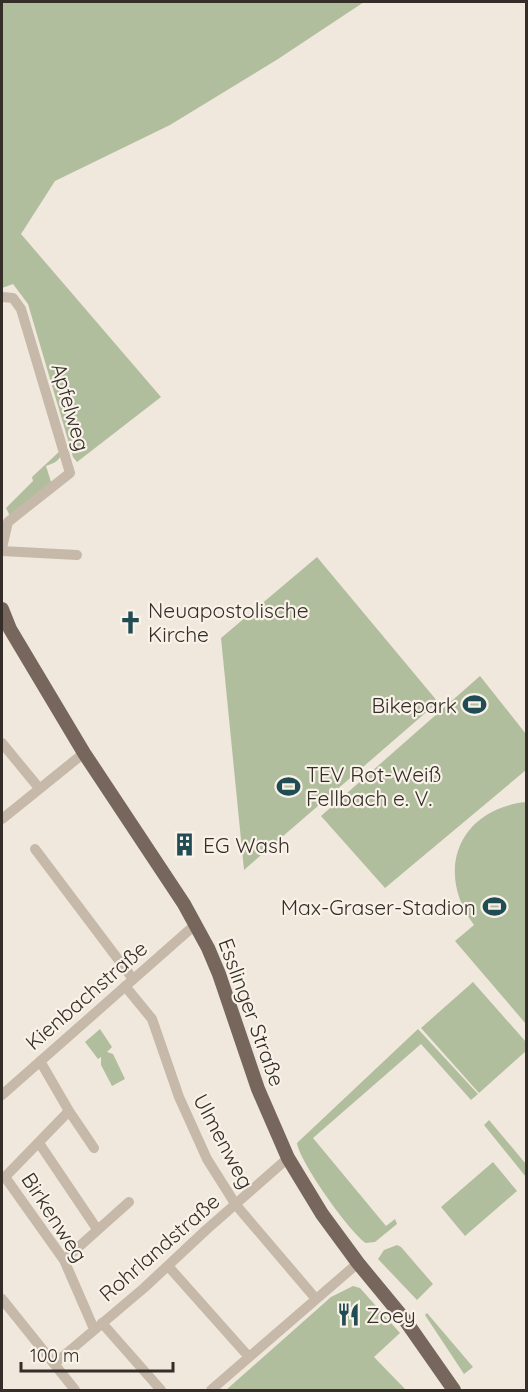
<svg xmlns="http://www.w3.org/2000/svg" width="528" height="1392" viewBox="0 0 528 1392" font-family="Quicksand,sans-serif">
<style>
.green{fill:#b1be9d}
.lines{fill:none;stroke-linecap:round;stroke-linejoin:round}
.minor{stroke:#c7b9a9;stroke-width:10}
.major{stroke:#76665b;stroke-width:14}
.labels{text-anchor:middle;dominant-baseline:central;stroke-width:4.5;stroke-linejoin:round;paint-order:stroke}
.street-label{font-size:21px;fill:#352d28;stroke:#f8f2e8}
.poi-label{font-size:21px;fill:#352d28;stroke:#f8f2e8;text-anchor:start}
</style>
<rect width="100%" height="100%" fill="#f0e8dc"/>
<!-- green -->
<path class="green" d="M 2,2 L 364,2 L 278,59 L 170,125 L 55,181 L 21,234 L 161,397 L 77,462 L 73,457 L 28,304 L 13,284 L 2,288 Z
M 61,450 C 62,460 55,463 46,466 L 52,485 L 10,516 L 6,508 L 33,481 L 32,477 Z
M 317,557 L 438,702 L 244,870 L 221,638 Z
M 480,676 L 526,734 L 526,770 L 385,888 L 321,816 Z
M 526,802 L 526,1024 L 455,941 L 474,925 C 434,871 459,809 526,802 Z
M 473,982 L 526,1042 L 526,1051 L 479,1093 L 421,1028 Z
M 100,1029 L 112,1047 L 107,1052 L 113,1054 L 125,1079 L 112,1086 L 101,1065 L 101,1057 L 98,1059 L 85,1042 Z
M 418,1029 L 478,1094 L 471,1100 L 421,1044 L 313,1138 L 386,1226 L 395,1219 L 397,1224 L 375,1242 L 366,1243 C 350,1233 299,1161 297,1143 Z
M 489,1120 L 526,1164 L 526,1177 L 484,1125 Z
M 493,1162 L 517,1191 L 465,1236 L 441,1207 Z
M 397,1245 L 401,1247 L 433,1284 L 417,1300 L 378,1259 L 384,1250 Z
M 353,1286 L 360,1288 L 400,1333 L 374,1357 L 406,1390 L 226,1390 L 331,1297 Z
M 427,1313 L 473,1367 L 464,1374 L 425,1315 Z"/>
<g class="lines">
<!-- minor -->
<path class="minor" d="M 2,297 L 13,298 L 21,309 L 70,473 L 8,522 L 2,548
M 2,551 L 77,555
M 2,743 L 39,788
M 2,819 L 84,753
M 35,849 L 133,979
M 125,986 L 152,1019 L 179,1097 L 207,1159 L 236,1205 L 316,1299
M 40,1061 L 69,1111 L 94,1148
M 2,1095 L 196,924
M 69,1111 L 5,1177 L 64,1260 L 94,1329
M 39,1143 L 97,1229
M 64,1260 L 129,1202
M 168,1266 L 249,1357
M 2,1299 L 75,1390
M 102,1323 L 161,1390
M 54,1364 L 144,1288 L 206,1230 L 288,1158
M 211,1390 L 358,1263"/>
<!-- major -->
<path class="major" d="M 2,609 L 10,629 L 84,753 L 184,904 L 208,948 L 219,974 L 258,1089 L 288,1158 L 322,1214 L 358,1263 L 405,1320 L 454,1390"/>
</g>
<!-- icons -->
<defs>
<symbol id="church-bare" viewBox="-9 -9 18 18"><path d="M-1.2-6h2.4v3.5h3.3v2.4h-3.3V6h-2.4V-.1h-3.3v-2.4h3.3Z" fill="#214c54" stroke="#f8f2e8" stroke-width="2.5" paint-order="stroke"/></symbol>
<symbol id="stadium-bare" viewBox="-9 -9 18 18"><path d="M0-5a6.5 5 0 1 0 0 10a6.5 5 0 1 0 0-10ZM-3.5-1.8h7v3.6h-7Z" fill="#214c54" stroke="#f8f2e8" stroke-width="2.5" paint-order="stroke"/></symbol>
<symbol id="building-bare" viewBox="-9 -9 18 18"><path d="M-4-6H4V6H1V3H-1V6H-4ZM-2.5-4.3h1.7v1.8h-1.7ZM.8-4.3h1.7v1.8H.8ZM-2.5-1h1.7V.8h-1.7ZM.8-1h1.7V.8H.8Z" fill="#214c54" stroke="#f8f2e8" stroke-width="2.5" paint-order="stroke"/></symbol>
<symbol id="restaurant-bare" viewBox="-9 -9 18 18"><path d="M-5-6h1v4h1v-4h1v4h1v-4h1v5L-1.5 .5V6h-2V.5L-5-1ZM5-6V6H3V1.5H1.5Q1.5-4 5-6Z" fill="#214c54" stroke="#f8f2e8" stroke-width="2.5" paint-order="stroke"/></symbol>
</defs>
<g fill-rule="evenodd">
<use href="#church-bare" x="114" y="606" width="33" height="33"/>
<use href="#stadium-bare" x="458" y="688" width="33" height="33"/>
<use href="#stadium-bare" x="272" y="770" width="33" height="33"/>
<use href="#building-bare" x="168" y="828" width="33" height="33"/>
<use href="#stadium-bare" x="478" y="890" width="33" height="33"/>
<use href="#restaurant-bare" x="332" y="1298" width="33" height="33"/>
</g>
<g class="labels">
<!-- street labels -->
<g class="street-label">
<text transform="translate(71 407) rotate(74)">Apfelweg</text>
<text transform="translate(86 995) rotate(-41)">Kienbachstraße</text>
<text transform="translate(252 1012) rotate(70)">Esslinger Straße</text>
<text transform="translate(224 1141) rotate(62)">Ulmenweg</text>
<text transform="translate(55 1217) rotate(57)">Birkenweg</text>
<text transform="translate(159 1247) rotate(-41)">Rohrlandstraße</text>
</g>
<!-- poi labels -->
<g class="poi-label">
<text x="148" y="610">Neuapostolische<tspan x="148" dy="24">Kirche</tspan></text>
<text x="457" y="705" text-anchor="end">Bikepark</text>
<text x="306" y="774">TEV Rot-Weiß<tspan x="306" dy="24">Fellbach e. V.</tspan></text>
<text x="203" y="845">EG Wash</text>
<text x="476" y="907" text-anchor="end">Max-Graser-Stadion</text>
<text x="366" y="1315">Zoey</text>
</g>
</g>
<!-- border -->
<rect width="528" height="1392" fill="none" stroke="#352d28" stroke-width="6"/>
<!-- scale -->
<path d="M21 1362v9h152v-9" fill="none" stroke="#352d28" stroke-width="3"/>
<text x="30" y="1362" font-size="18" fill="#352d28" stroke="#f8f2e8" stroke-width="4.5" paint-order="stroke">100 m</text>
</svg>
